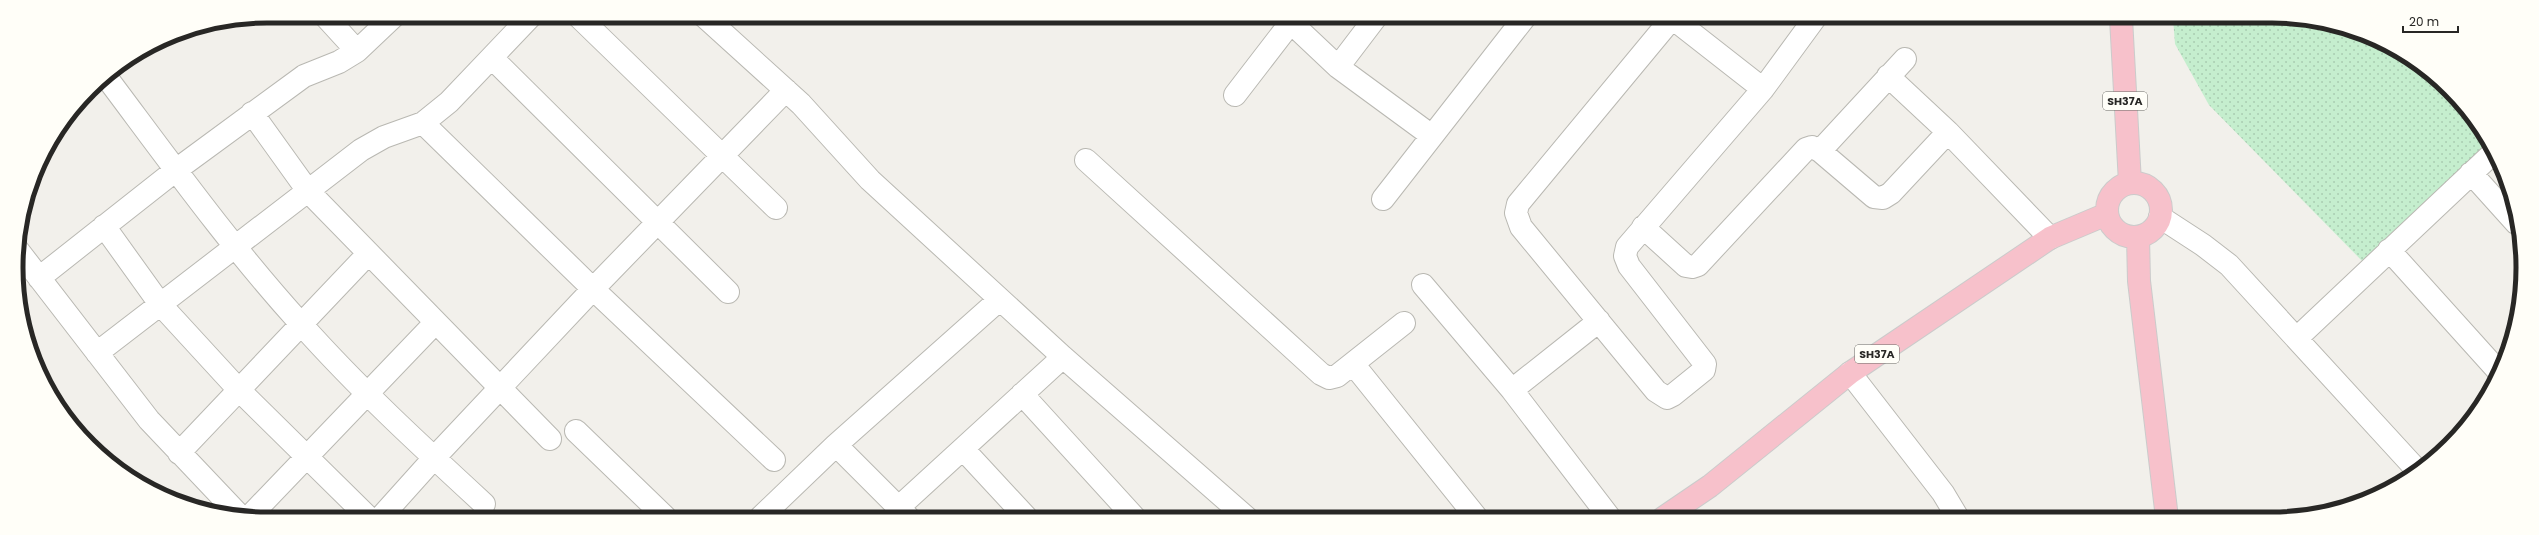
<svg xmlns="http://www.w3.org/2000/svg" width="2539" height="535" viewBox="0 0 2539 535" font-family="Poppins,sans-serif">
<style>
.park{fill:url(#park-dots)}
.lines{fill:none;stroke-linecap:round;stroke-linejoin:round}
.minor-casing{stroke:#b9b8b2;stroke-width:24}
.major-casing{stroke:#cbcbcb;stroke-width:24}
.minor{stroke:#fff;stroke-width:22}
.major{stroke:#f7c1cb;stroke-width:22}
.labels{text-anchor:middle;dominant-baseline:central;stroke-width:4;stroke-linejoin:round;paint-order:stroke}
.shield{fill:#fffef8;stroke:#686864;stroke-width:1}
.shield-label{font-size:11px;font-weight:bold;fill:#282725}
.rim{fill:none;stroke:#282725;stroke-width:5}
</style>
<defs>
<pattern id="park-dots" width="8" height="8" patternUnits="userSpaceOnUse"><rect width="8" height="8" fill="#c5eece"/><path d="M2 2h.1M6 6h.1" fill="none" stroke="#a9ccb1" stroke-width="1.8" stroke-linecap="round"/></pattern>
</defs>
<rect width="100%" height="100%" fill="#f2f0eb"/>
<!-- park -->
<path class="park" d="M 2173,18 L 2304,18 L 2397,50 L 2471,114 L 2491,156 L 2370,269 L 2209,105 L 2175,44 Z"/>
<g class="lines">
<defs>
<path id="minor" d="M 325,16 L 357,51
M 578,16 L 776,208
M 704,16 L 801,104 L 870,180 L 1063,357 L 1247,518
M 1285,17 L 1338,67 L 1432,136
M 1671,17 L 1763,89
M 1673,17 L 1518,204 L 1516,213 L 1521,227 L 1656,391 L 1667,398 L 1673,395 L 1704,370 L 1705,364 L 1629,266 L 1625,256 L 1627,247 L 1763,89 L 1815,18
M 492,58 L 728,292
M 1338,67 L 1376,17
M 1888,76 L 1948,132 L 2050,238
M 107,78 C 170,162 231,247 301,324 C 358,388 421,446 484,504
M 1235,95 L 1295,17
M 252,113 L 308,191 L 550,439
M 423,123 L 593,289 L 774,460
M 1820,151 L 1905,59
M 1086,160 L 1321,374 L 1329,378 L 1337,376 L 1404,323
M 2471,173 L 2516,223
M 1383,199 L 1525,17
M 2160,217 L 2203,245 L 2229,265 L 2416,469
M 104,226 L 160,304 L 239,390 L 368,517
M 1643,227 L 1686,266 L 1692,267 L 1698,265 L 1806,149 L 1812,147 L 1820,151 L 1874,197 L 1883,198 L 1891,193 L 1948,132
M 17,249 L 149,420 L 241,517
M 2389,250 L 2499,372
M 39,278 L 176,170 L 304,76 L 339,62 L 357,51 L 394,16
M 1423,285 L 1512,390 L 1610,518
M 2297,338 L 2491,155
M 97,353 L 361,150 L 384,137 L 423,123 L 449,102 L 531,16
M 1354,365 L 1477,518
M 1850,373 L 1943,493 L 1958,518
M 1512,390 L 1599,321
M 1022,394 L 1135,518
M 576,431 L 665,517
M 836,445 L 908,517
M 963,449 L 1026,517
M 179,453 L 368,254
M 899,507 L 1063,357
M 249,517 L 435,323
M 381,517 L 434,458 L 593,289 L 786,90
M 761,517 L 836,445 L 999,300"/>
<path id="major" d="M 2121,18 L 2130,183
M2107 210a27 27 0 1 1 54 0a27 27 0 1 1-54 0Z
M 2138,237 L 2139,281 L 2167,518
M 1663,518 L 1710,486 L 1850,373 L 2050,238 L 2107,214"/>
</defs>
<!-- minor casing -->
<use href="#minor" class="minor-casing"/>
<!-- major casing -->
<use href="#major" class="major-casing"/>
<!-- minor -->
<use href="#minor" class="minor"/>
<!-- major -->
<use href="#major" class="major"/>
</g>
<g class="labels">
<!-- shield labels -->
<g class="shield">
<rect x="2103" y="92" width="44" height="18" rx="3"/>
<rect x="1855" y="345" width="44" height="18" rx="3"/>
</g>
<g class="shield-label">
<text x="2125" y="101">SH37A</text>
<text x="1877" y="354">SH37A</text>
</g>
</g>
<!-- crop -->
<path d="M0 0H2539V535H0ZM267 23H2272A244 244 0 0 1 2516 267V268A244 244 0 0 1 2272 512H267A244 244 0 0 1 23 268V267A244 244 0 0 1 267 23Z" fill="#fffef8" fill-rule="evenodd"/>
<path class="rim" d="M267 23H2272A244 244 0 0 1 2516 267V268A244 244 0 0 1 2272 512H267A244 244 0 0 1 23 268V267A244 244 0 0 1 267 23Z"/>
<!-- scale -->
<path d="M2403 26v6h55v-6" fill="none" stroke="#282725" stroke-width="2"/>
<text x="2409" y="26" font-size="12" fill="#282725" stroke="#fffef8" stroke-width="3" paint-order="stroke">20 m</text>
</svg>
